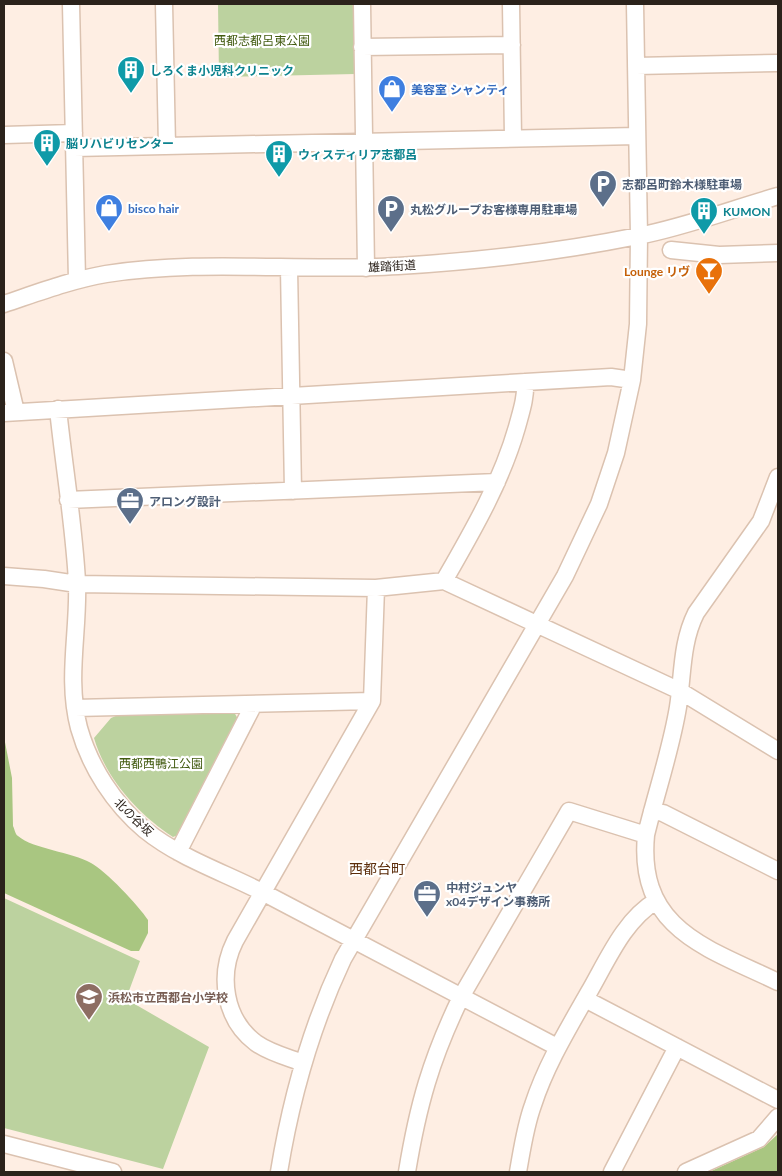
<svg xmlns="http://www.w3.org/2000/svg" width="782" height="1176" viewBox="0 0 782 1176" font-family="Lato,'Noto Sans JP',sans-serif">
<style>
.green{fill:#bcd29f}
.forest{fill:#a9c681}
.lines{fill:none;stroke-linecap:round;stroke-linejoin:round}
.minor-casing{stroke:#dbc2b0;stroke-width:19}
.minor{stroke:#fff;stroke-width:16}
.labels{text-anchor:middle;dominant-baseline:central;stroke-width:4.5;stroke-linejoin:round;paint-order:stroke}
.park-label{font-size:12px;fill:#425b10;stroke:#fff}
.culture-label{font-size:12px;font-weight:bold;fill:#0d838f;stroke:#fff;text-anchor:start}
.shop-label{font-size:12px;font-weight:bold;fill:#366cbe;stroke:#fff;text-anchor:start}
.service-label{font-size:12px;font-weight:bold;fill:#4e5e75;stroke:#fff;text-anchor:start}
.street-label{font-size:12px;fill:#2b221b;stroke:#fff}
.food-label{font-size:12px;font-weight:bold;fill:#c56008;stroke:#fff;text-anchor:end}
.education-label{font-size:12px;font-weight:bold;fill:#785e54;stroke:#fff;text-anchor:start}
.neighbourhood-label{font-size:14px;fill:#5b2d0b;stroke:#fff}
</style>
<rect width="100%" height="100%" fill="#feeee3"/>
<!-- green -->
<path class="green" d="M 218,4 L 354,4 L 355,74 L 219,77 Z
M 234,712 L 238,719 L 178,835 L 173,837 C 138,814 106,779 94,738 L 111,718 L 118,715 Z
M 4,898 L 140,961 L 126,999 L 209,1047 L 163,1169 L 4,1128 Z"/>
<!-- forest -->
<path class="forest" d="M 4,737 L 12,778 L 13,826 C 15,830 15,834 18,836 C 33,849 72,852 91,863 C 105,870 139,906 148,920 L 148,933 L 139,951 L 131,951 L 4,893 Z
M 778,1134 L 778,1172 L 709,1172 L 764,1147 Z"/>
<g class="lines">
<defs>
<path id="minor" d="M 71,4 L 77,280
M 164,4 L 167,146
M 362,4 L 366,268
M 511,4 L 513,138
M 362,47 L 512,45
M 636,66 L 778,63
M 4,135 L 74,133
M 74,148 L 637,136
M 671,250 L 719,255 L 778,253
M 289,268 L 293,491
M 4,304 C 37,293 71,280 106,274 C 202,259 301,272 398,266 C 478,261 559,252 638,236 C 685,227 732,209 778,196
M 4,361 L 16,412
M 58,409 C 64,467 74,525 77,582 C 79,631 66,679 79,728 C 90,767 114,804 145,830 C 181,859 226,873 266,894 C 363,945 460,996 557,1047
M 4,413 L 611,377 L 632,380
M 778,477 L 761,521 L 696,613 C 681,643 683,675 678,707 C 671,750 656,793 646,835 C 637,930 708,948 778,982
M 68,500 L 497,482
M 4,576 L 44,579 L 77,584 L 376,588 L 444,581 L 680,691 L 778,751
M 444,581 C 472,532 501,483 517,427 C 521,412 526,398 525,382
M 75,708 L 372,701
M 652,811 L 663,813 L 778,871
M 178,852 L 254,704
M 585,999 L 778,1100
M 303,1063 C 287,1057 270,1053 256,1043 C 224,1019 218,975 235,941 L 372,701 L 376,588
M 4,1144 L 113,1172
M 279,1172 C 291,1098 311,1027 343,959 L 565,576 L 599,504 L 616,453 L 632,380 L 638,324 L 639,236 L 635,4
M 407,1172 C 418,1105 431,1059 461,997 L 569,811 L 646,835
M 518,1172 C 522,1150 525,1127 533,1105 C 546,1065 568,1029 589,992 C 607,961 624,920 656,901
M 612,1172 L 677,1047
M 686,1172 L 759,1139 L 778,1117"/>
</defs>
<!-- minor casing -->
<use href="#minor" class="minor-casing"/>
<!-- minor -->
<use href="#minor" class="minor"/>
</g>
<!-- icons -->
<defs>
<symbol id="building-pin" viewBox="-11 -11 22 30"><path d="M0 17L-7.5 6A9.5 9.5 0 1 1 7.5 6Z" fill="#0f9aa8" stroke="#fff"/><path d="M-4-6H4V6H1V3H-1V6H-4ZM-2.5-4.3h1.7v1.8h-1.7ZM.8-4.3h1.7v1.8H.8ZM-2.5-1h1.7V.8h-1.7ZM.8-1h1.7V.8H.8Z" fill="#fff"/></symbol>
<symbol id="shop-pin" viewBox="-11 -11 22 30"><path d="M0 17L-7.5 6A9.5 9.5 0 1 1 7.5 6Z" fill="#3f7fe0" stroke="#fff"/><path d="M-5-2.5h2.3a2.7 3.5 0 0 1 5.4 0H5L5.5 6h-11ZM-1.5-2.5h3a1.5 2.3 0 0 0-3 0Z" fill="#fff"/></symbol>
<symbol id="parking-pin" viewBox="-11 -11 22 30"><path d="M0 17L-7.5 6A9.5 9.5 0 1 1 7.5 6Z" fill="#5c6f8a" stroke="#fff"/><path d="M-3.5-5.5H1a3.5 3.5 0 0 1 0 7H-1V5.5H-3.5ZM-1-3.4V-.6H.8a1.4 1.4 0 0 0 0-2.8Z" fill="#fff"/></symbol>
<symbol id="bar-pin" viewBox="-11 -11 22 30"><path d="M0 17L-7.5 6A9.5 9.5 0 1 1 7.5 6Z" fill="#e8710a" stroke="#fff"/><path d="M-6-5H6L.8 .8V4.5H3.5V6h-7V4.5H-.8V.8Z" fill="#fff"/></symbol>
<symbol id="office-pin" viewBox="-11 -11 22 30"><path d="M0 17L-7.5 6A9.5 9.5 0 1 1 7.5 6Z" fill="#5c6f8a" stroke="#fff"/><path d="M-6-3h4V-5.5h4V-3h4V5H-6ZM-1-4.5V-3h2v-1.5ZM-6 0V1H6V0Z" fill="#fff"/></symbol>
<symbol id="school-pin" viewBox="-11 -11 22 30"><path d="M0 17L-7.5 6A9.5 9.5 0 1 1 7.5 6Z" fill="#8d6e63" stroke="#fff"/><path d="M0-5L7-2L0 1L-7-2ZM-4 1L0 2.5L4 1V4Q0 6-4 4Z" fill="#fff"/></symbol>
</defs>
<g fill-rule="evenodd">
<use href="#building-pin" x="115" y="54" width="32" height="43"/>
<use href="#shop-pin" x="376" y="73" width="32" height="43"/>
<use href="#building-pin" x="31" y="127" width="32" height="43"/>
<use href="#building-pin" x="263" y="138" width="32" height="43"/>
<use href="#parking-pin" x="587" y="168" width="32" height="43"/>
<use href="#shop-pin" x="93" y="192" width="32" height="43"/>
<use href="#parking-pin" x="375" y="193" width="32" height="43"/>
<use href="#building-pin" x="688" y="195" width="32" height="43"/>
<use href="#bar-pin" x="693" y="255" width="32" height="43"/>
<use href="#office-pin" x="114" y="485" width="32" height="43"/>
<use href="#office-pin" x="411" y="878" width="32" height="43"/>
<use href="#school-pin" x="73" y="981" width="32" height="43"/>
</g>
<g class="labels">
<!-- park labels -->
<g class="park-label">
<text x="262" y="40">西都志都呂東公園</text>
<text x="161" y="763">西都西鴨江公園</text>
</g>
<!-- culture labels -->
<g class="culture-label">
<text x="150" y="70">しろくま小児科クリニック</text>
<text x="66" y="143">脳リハビリセンター</text>
<text x="298" y="154">ウィスティリア志都呂</text>
<text x="723" y="211">KUMON</text>
</g>
<!-- shop labels -->
<g class="shop-label">
<text x="411" y="89">美容室 シャンティ</text>
<text x="128" y="208">bisco hair</text>
</g>
<!-- service labels -->
<g class="service-label">
<text x="622" y="184">志都呂町鈴木様駐車場</text>
<text x="410" y="209">丸松グループお客様専用駐車場</text>
<text x="149" y="501">アロング設計</text>
<text x="446" y="887">中村ジュンヤ<tspan x="446" dy="14">x04デザイン事務所</tspan></text>
</g>
<!-- street labels -->
<g class="street-label">
<text transform="translate(392 266) rotate(-3)">雄踏街道</text>
<text transform="translate(134 817) rotate(44)">北の谷坂</text>
</g>
<!-- food labels -->
<g class="food-label">
<text x="690" y="271">Lounge リヴ</text>
</g>
<!-- education labels -->
<g class="education-label">
<text x="108" y="997">浜松市立西都台小学校</text>
</g>
<!-- neighbourhood labels -->
<g class="neighbourhood-label">
<text x="377" y="868">西都台町</text>
</g>
</g>
<!-- border -->
<rect width="782" height="1176" fill="none" stroke="#2b221b" stroke-width="10"/>
</svg>
